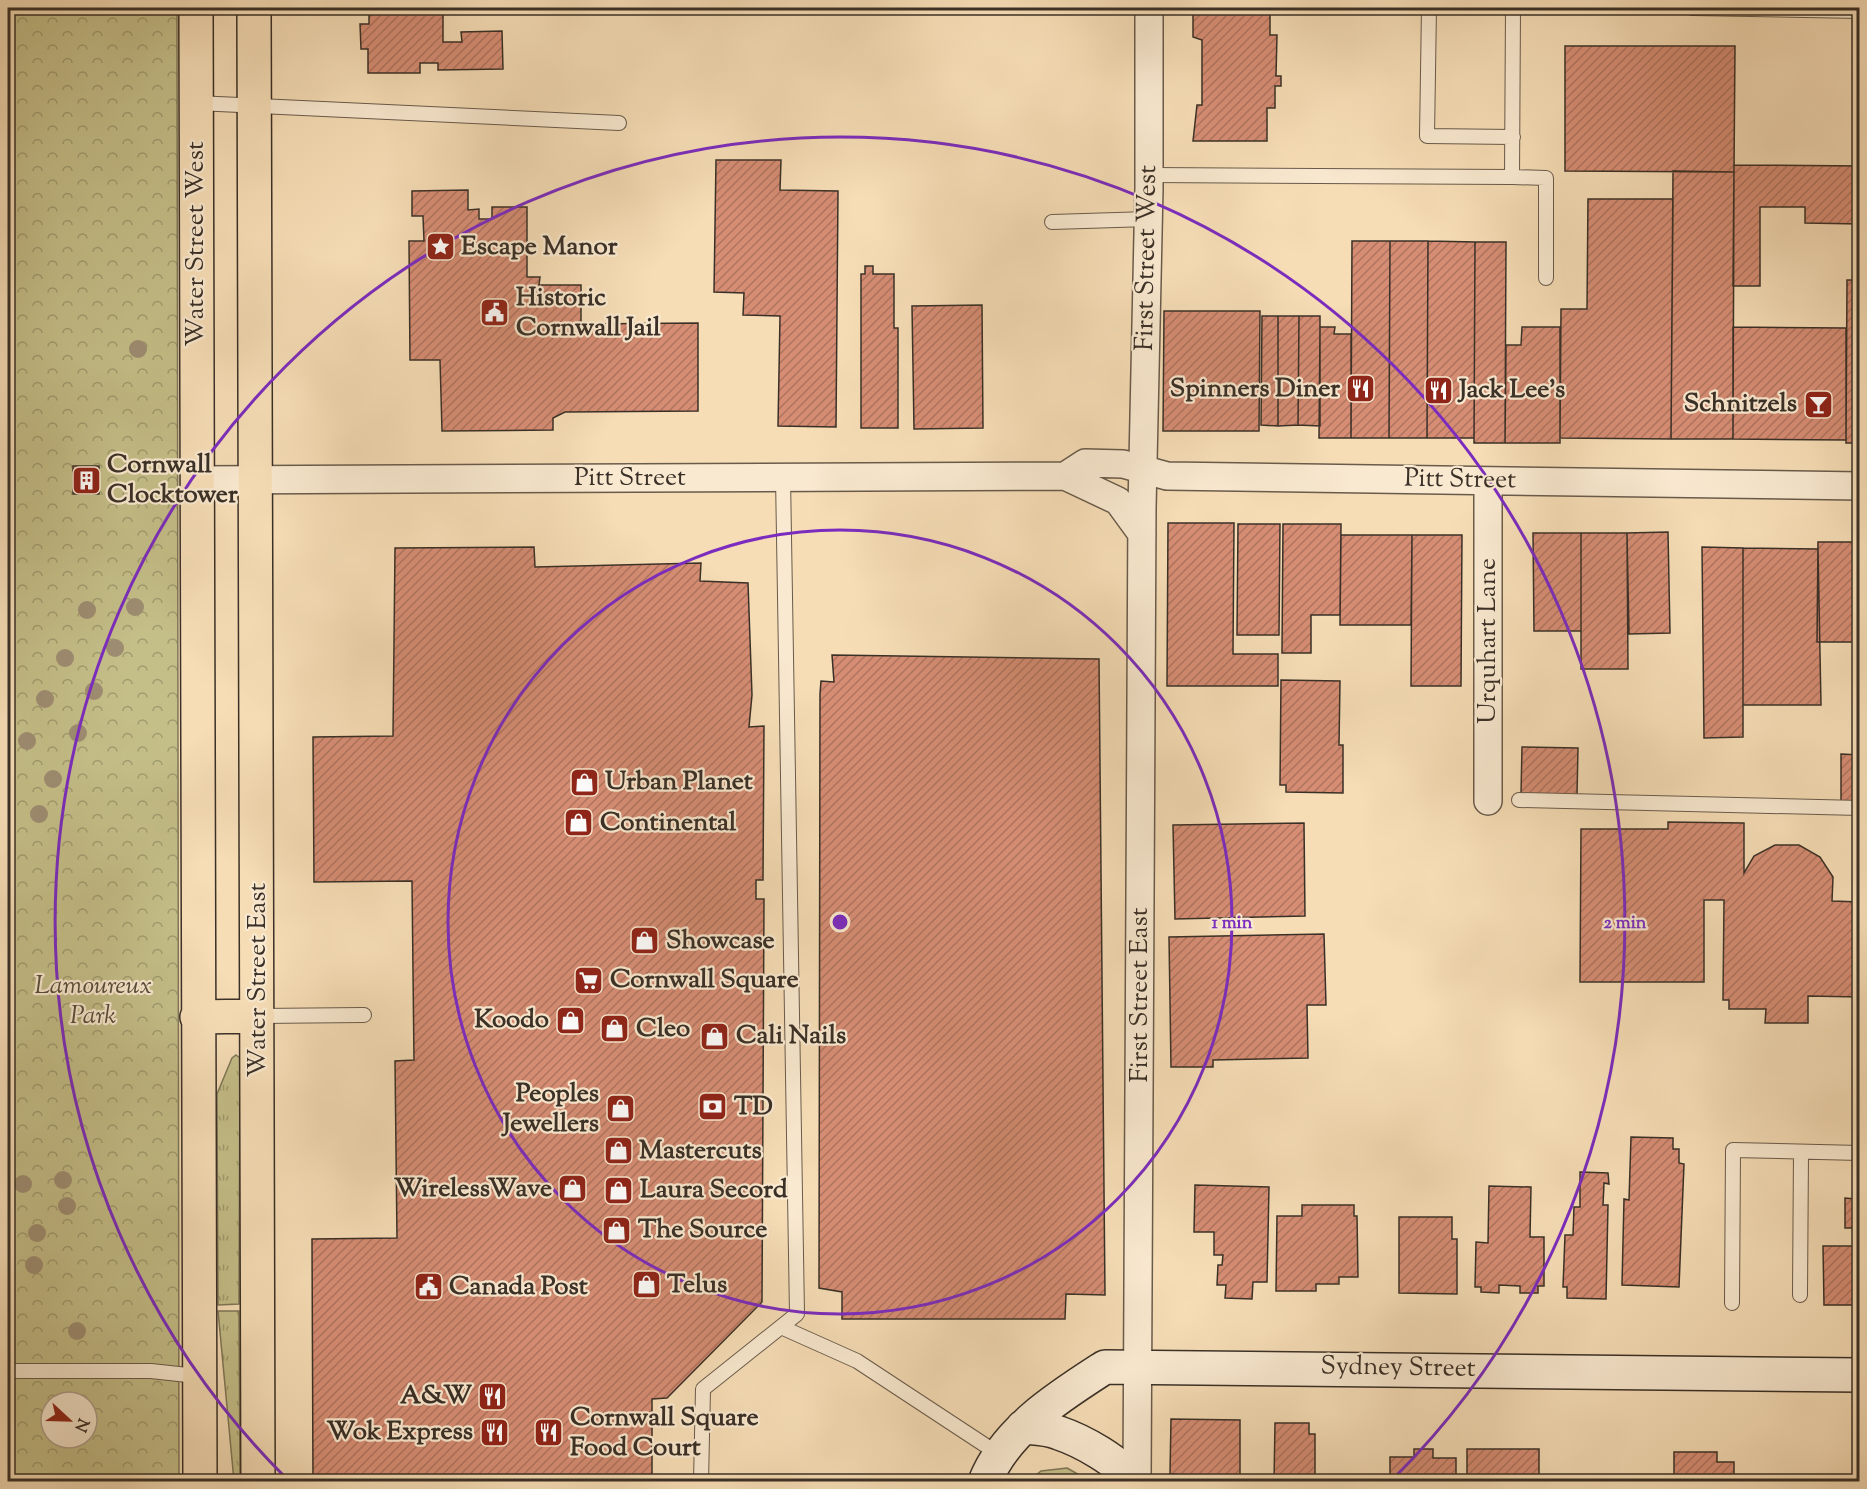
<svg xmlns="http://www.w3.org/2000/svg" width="1867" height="1489" viewBox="0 0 1867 1489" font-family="'Sorts Mill Goudy',serif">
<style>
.grass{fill:url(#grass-tufts);stroke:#7f7758;stroke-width:1.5}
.park{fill:url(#park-crowns);stroke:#7f7758;stroke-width:1.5;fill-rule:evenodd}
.building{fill:url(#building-hatch);stroke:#3a3027;stroke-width:1.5}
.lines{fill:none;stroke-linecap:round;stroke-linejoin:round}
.lane-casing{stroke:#695b4b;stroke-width:16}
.street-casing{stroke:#695b4b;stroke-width:30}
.secondary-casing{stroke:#3a3027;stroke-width:36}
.primary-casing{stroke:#3a3027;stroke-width:36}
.lane{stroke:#f9e9d0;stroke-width:14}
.street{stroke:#f9e9d0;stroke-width:27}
.secondary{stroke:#f9e9d0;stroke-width:33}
.primary{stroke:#f6ddb6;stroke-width:33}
.tree{fill:#9e8d72}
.ring{fill:none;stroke:#7b2cbf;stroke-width:3}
.labels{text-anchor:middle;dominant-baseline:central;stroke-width:4.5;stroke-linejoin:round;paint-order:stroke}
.street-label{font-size:26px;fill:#3a3027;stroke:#f9e9d0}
.poi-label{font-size:26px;font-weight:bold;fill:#3a3027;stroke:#f9e9d0;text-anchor:start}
.park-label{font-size:26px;font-style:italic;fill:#564c3a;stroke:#f9e9d0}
.centre{fill:#7b2cbf;stroke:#f9e9d0;stroke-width:3}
.ring-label{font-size:18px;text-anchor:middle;font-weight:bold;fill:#7b2cbf;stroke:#f9e9d0;stroke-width:4.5;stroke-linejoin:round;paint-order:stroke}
</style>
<defs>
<pattern id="grass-tufts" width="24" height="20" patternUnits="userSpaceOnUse" patternTransform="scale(1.5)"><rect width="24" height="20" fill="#c4be88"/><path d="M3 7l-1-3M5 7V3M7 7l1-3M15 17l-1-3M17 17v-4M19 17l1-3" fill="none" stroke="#a09b6f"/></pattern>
<pattern id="park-crowns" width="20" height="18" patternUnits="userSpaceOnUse" patternTransform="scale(1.5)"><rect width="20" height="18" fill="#c4be88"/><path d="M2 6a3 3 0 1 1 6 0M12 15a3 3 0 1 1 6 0" fill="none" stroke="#a09b6f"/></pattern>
<pattern id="building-hatch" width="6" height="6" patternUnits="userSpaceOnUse" patternTransform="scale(1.5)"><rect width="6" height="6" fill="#d68d74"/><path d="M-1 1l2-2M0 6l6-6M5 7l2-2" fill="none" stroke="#af745f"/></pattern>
</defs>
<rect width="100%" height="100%" fill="#f6ddb6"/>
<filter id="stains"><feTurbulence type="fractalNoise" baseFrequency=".00333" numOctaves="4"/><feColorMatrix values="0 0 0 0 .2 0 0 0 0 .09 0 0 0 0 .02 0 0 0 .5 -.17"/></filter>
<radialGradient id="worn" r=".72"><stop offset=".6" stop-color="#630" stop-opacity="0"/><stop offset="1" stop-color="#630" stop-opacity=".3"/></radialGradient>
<!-- grass -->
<path class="grass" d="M 236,1055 L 240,1058 L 239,1304 L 218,1305 L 217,1094 L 232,1058 Z
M 218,1311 L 239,1311 L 240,1481 L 234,1481 Z"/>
<!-- park -->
<path class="park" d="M 8,8 L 177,8 L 179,1481 L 8,1481 ZM 51,1402 L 87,1402 L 87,1438 L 51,1438 Z
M 1067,1468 L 1090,1481 L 1029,1481 L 1041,1471 Z"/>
<!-- building -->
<path class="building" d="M 369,8 L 420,8 L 420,11 L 443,11 L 443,42 L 462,42 L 461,32 L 502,31 L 503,69 L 438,70 L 438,63 L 420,63 L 420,73 L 368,73 L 368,49 L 361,49 L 360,24 L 369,24 Z
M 1193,8 L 1270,8 L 1270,35 L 1277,35 L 1276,76 L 1281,76 L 1281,86 L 1275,86 L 1275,108 L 1267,108 L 1267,141 L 1193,141 L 1197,105 L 1202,105 L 1202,40 L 1193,37 Z
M 1565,46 L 1735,46 L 1734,172 L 1565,171 Z
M 716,160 L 781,160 L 780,190 L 838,191 L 836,427 L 778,426 L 780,316 L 743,315 L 744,293 L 714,292 Z
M 1734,165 L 1860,166 L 1860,224 L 1805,223 L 1805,207 L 1760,207 L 1760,286 L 1733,286 Z
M 1673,171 L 1734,172 L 1733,439 L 1671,439 Z
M 468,190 L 468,210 L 479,209 L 479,219 L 492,219 L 492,207 L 527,207 L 527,277 L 540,277 L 539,285 L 581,285 L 581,324 L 698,323 L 698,411 L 565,412 L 553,418 L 553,430 L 442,431 L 440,360 L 410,360 L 409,241 L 424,241 L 423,216 L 412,216 L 412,191 Z
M 1588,199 L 1673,199 L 1671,439 L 1560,438 L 1561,309 L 1587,309 Z
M 1352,241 L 1390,241 L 1389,438 L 1351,438 Z
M 1390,241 L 1428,241 L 1427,438 L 1389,438 Z
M 1428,241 L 1475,242 L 1474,438 L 1427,438 Z
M 1475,242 L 1506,242 L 1505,443 L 1474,443 Z
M 865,266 L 873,266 L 873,274 L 894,274 L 894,328 L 898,328 L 898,428 L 861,428 L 861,274 L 865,274 Z
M 1847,280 L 1860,280 L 1860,443 L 1846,443 Z
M 982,305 L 983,428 L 914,429 L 912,306 Z
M 1164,311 L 1260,311 L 1259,431 L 1163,431 Z
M 1262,316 L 1278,316 L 1278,426 L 1261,425 Z
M 1278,316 L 1299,316 L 1298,425 L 1278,426 Z
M 1299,316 L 1320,316 L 1320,426 L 1298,425 Z
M 1320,327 L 1335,327 L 1334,334 L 1351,334 L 1351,438 L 1319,438 Z
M 1522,327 L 1560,327 L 1560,443 L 1505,443 L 1506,345 L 1521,345 Z
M 1733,327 L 1846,328 L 1846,440 L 1733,439 Z
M 73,466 L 99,466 L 99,494 L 73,494 Z
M 1168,523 L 1234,523 L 1233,654 L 1278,654 L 1278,686 L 1167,686 Z
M 1238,524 L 1280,524 L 1279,635 L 1237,635 Z
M 1283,524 L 1341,524 L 1340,615 L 1311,615 L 1311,653 L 1282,653 Z
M 1668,532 L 1670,633 L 1629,634 L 1627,533 Z
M 1533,533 L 1581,533 L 1581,631 L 1534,631 Z
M 1581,533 L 1627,533 L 1628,669 L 1581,669 Z
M 1341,535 L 1412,535 L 1411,625 L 1340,625 Z
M 1412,535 L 1462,535 L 1461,686 L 1411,686 Z
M 1818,542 L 1860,542 L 1860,642 L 1817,642 Z
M 534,547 L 535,567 L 701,563 L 700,581 L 748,583 L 752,695 L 749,727 L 764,726 L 763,880 L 756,880 L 756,899 L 764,899 L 762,1302 L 667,1398 L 652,1399 L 652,1482 L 313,1482 L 312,1239 L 397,1238 L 395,1061 L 414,1060 L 412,881 L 314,882 L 313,737 L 393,736 L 395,548 Z
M 1702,547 L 1743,548 L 1743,737 L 1704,738 Z
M 1743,548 L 1818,549 L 1821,705 L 1743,705 Z
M 832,655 L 1099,659 L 1105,1295 L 1066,1294 L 1065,1319 L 842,1319 L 842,1292 L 819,1288 L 820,694 L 821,681 L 834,682 Z
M 1281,680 L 1340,681 L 1339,745 L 1343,745 L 1343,793 L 1286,792 L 1286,785 L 1280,785 Z
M 1522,747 L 1578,748 L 1577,795 L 1521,794 Z
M 1841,754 L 1860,755 L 1860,807 L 1841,806 Z
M 1668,822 L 1744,823 L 1744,873 L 1754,856 L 1775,845 L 1799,845 L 1820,857 L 1833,877 L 1832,901 L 1860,902 L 1860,997 L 1808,996 L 1808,1023 L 1765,1023 L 1766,1009 L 1729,1009 L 1729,1000 L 1723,1000 L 1724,900 L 1704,900 L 1704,982 L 1580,982 L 1581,829 L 1668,829 Z
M 1304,823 L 1305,916 L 1175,919 L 1173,825 Z
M 1324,934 L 1326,1005 L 1307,1005 L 1308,1058 L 1213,1060 L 1213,1067 L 1171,1067 L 1169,937 Z
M 1631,1137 L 1673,1138 L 1673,1149 L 1679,1149 L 1679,1163 L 1684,1164 L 1679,1287 L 1622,1285 L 1624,1199 L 1629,1200 Z
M 1580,1172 L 1608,1173 L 1609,1184 L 1604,1183 L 1603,1205 L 1608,1205 L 1606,1299 L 1567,1298 L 1567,1287 L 1563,1287 L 1565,1235 L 1573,1235 L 1574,1207 L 1580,1207 Z
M 1195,1185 L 1269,1187 L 1267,1282 L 1253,1282 L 1252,1299 L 1225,1298 L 1226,1285 L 1217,1285 L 1218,1265 L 1222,1265 L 1223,1255 L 1214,1255 L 1214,1232 L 1194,1232 Z
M 1856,1185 L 1860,1185 L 1860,1245 L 1856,1245 L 1856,1228 L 1845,1228 L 1845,1198 L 1856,1199 Z
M 1489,1186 L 1531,1187 L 1530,1237 L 1544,1237 L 1544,1286 L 1538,1286 L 1538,1293 L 1520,1293 L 1520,1286 L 1499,1285 L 1499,1293 L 1481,1292 L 1481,1287 L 1475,1287 L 1476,1242 L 1488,1243 Z
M 1302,1205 L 1354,1205 L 1354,1216 L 1357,1216 L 1358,1277 L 1339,1277 L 1339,1284 L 1316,1284 L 1316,1291 L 1276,1291 L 1277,1216 L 1302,1216 Z
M 1399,1217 L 1452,1217 L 1452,1239 L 1457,1239 L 1457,1294 L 1399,1293 Z
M 1823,1246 L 1860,1246 L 1860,1305 L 1824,1305 Z
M 1171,1419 L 1240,1420 L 1240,1475 L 1227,1475 L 1226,1482 L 1184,1482 L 1184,1475 L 1170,1474 Z
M 1275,1423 L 1309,1423 L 1309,1434 L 1315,1434 L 1315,1482 L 1274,1482 Z
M 1414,1449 L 1433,1449 L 1433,1458 L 1456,1458 L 1456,1482 L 1390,1482 L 1390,1457 L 1414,1457 Z
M 1467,1449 L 1539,1449 L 1539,1482 L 1467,1482 Z
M 1674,1452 L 1717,1452 L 1717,1462 L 1734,1462 L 1734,1482 L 1674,1482 Z
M 1855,1452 L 1860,1452 L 1860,1482 L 1854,1482 Z"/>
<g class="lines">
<defs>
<path id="lane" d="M 1429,8 L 1427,136 L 1513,137
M 1692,8 L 1860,11
M 196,103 L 619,123
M 1149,175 L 1512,177 L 1513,8
M 1512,177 L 1546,178 L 1546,278
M 1052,222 L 1149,219
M 1519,800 L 1860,808
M 258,1016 L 364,1015
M 1800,1295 L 1801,1152
M 1732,1303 L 1733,1150 L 1860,1153
M 781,1327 L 857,1361 L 1000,1455
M 8,1371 L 151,1371 L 197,1376
M 701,1482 L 703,1389 L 797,1314 L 783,477"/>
<path id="street" d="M 1065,476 L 1085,463 L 1123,464 L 1167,476 L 1860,486
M 196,480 L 1065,476 L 1118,501 L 1142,534
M 1488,481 L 1488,801
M 1137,1482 L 1142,508 L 1149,188 L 1149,8"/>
<path id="secondary" d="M 1023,1427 C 1034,1428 1048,1428 1059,1433 C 1080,1440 1122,1462 1132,1482
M 985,1482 C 1005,1430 1060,1396 1105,1367 L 1860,1375"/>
<path id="primary" d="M 196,8 L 200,1482
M 254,8 L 258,1482
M 197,1017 L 258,1016"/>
</defs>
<!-- lane casing -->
<use href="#lane" class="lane-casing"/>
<!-- street casing -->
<use href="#street" class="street-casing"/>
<!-- secondary casing -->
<use href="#secondary" class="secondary-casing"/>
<!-- primary casing -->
<use href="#primary" class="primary-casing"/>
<!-- lane -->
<use href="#lane" class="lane"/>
<!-- street -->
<use href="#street" class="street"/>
<!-- secondary -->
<use href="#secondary" class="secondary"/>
<!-- primary -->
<use href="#primary" class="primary"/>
</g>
<!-- trees -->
<g class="tree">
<circle cx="138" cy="349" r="9"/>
<circle cx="135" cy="607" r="9"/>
<circle cx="87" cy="610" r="9"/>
<circle cx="115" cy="648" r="9"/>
<circle cx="65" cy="658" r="9"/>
<circle cx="94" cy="691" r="9"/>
<circle cx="45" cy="699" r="9"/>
<circle cx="78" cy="733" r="9"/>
<circle cx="27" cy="741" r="9"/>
<circle cx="53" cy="779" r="9"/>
<circle cx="39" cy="814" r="9"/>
<circle cx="63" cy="1180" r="9"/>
<circle cx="23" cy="1184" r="9"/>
<circle cx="67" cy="1206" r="9"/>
<circle cx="37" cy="1233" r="9"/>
<circle cx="34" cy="1265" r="9"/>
<circle cx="77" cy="1331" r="9"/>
</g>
<!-- distance rings -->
<g class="ring">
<circle cx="840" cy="922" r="392"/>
<path d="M285 1477A785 785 0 1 1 1395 1477"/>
</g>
<!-- icons -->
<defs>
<symbol id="sight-square" viewBox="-11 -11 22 22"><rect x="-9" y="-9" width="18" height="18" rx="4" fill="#8f2418" stroke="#f9e9d0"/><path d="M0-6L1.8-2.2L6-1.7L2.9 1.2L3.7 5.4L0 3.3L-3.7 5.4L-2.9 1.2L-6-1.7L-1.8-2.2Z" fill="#fff"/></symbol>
<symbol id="civic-square" viewBox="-11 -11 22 22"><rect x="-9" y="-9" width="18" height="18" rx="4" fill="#8f2418" stroke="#f9e9d0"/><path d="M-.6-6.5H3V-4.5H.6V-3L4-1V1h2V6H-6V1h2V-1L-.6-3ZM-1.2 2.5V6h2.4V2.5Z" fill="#fff"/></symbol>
<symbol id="restaurant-square" viewBox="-11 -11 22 22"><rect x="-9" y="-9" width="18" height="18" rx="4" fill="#8f2418" stroke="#f9e9d0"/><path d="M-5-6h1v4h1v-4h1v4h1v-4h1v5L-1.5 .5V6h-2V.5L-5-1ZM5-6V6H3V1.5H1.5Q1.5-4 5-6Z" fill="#fff"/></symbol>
<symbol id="bar-square" viewBox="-11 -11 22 22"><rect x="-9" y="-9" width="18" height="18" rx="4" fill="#8f2418" stroke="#f9e9d0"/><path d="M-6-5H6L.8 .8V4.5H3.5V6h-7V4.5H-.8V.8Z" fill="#fff"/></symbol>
<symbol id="building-square" viewBox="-11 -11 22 22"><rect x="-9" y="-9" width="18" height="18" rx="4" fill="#8f2418" stroke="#f9e9d0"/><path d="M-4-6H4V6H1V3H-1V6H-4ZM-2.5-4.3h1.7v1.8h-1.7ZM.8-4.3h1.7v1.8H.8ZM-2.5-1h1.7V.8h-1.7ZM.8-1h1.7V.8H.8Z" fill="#fff"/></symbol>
<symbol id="shop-square" viewBox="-11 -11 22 22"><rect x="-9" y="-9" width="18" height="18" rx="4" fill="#8f2418" stroke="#f9e9d0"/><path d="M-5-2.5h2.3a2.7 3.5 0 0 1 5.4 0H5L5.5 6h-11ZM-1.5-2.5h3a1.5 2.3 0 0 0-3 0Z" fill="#fff"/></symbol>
<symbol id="supermarket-square" viewBox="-11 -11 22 22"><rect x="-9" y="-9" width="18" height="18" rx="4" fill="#8f2418" stroke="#f9e9d0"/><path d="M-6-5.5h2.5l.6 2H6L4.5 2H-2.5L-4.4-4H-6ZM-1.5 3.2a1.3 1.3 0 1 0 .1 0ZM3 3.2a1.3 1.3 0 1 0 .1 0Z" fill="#fff"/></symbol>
<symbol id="bank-square" viewBox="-11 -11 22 22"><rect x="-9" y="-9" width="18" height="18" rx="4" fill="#8f2418" stroke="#f9e9d0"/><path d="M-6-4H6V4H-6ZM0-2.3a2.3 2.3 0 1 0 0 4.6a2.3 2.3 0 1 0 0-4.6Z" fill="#fff"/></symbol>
</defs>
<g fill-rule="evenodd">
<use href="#sight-square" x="424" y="230" width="33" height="33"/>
<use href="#civic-square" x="478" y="296" width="33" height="33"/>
<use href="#restaurant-square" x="1344" y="372" width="33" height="33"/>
<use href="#restaurant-square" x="1422" y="374" width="33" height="33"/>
<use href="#bar-square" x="1802" y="388" width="33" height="33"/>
<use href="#building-square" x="70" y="464" width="33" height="33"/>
<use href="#shop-square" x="568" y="766" width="33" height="33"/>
<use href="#shop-square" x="562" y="806" width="33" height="33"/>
<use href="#shop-square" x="628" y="924" width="33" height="33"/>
<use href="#supermarket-square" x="572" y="964" width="33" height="33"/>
<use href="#shop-square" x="554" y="1004" width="33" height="33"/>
<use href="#shop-square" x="598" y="1012" width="33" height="33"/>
<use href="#shop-square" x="698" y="1020" width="33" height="33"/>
<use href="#bank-square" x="696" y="1090" width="33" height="33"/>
<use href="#shop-square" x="604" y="1092" width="33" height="33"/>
<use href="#shop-square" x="602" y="1134" width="33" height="33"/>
<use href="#shop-square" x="556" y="1172" width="33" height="33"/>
<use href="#shop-square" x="602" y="1174" width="33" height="33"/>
<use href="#shop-square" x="600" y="1214" width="33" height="33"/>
<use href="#shop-square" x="630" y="1268" width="33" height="33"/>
<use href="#civic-square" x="412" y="1270" width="33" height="33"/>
<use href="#restaurant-square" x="476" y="1380" width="33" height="33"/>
<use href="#restaurant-square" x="478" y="1416" width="33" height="33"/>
<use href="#restaurant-square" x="532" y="1416" width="33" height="33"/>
</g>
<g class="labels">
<!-- street labels -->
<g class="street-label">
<text transform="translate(196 244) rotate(-90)">Water Street West</text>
<text transform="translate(1147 258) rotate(-89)">First Street West</text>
<text x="630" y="478">Pitt Street</text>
<text transform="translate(1460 480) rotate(1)">Pitt Street</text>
<text transform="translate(1488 641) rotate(-90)">Urquhart Lane</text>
<text transform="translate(258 980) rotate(-90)">Water Street East</text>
<text transform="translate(1140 995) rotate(-90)">First Street East</text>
<text transform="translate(1398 1368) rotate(1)">Sydney Street</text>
</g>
<!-- poi labels -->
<g class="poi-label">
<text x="461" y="247">Escape Manor</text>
<text x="516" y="298">Historic<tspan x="516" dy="30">Cornwall Jail</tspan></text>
<text x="1340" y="389" text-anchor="end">Spinners Diner</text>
<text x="1459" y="390">Jack Lee's</text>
<text x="1797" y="404" text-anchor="end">Schnitzels</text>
<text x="107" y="465">Cornwall<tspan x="107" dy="30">Clocktower</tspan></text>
<text x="605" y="782">Urban Planet</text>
<text x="600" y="823">Continental</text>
<text x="666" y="941">Showcase</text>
<text x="610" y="980">Cornwall Square</text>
<text x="549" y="1020" text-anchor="end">Koodo</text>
<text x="636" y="1029">Cleo</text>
<text x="736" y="1036">Cali Nails</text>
<text x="599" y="1094" text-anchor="end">Peoples<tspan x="599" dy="30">Jewellers</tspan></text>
<text x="734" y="1107">TD</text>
<text x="639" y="1151">Mastercuts</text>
<text x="552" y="1189" text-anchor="end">WirelessWave</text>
<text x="640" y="1190">Laura Secord</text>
<text x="638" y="1230">The Source</text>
<text x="667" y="1285">Telus</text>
<text x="449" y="1287">Canada Post</text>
<text x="472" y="1396" text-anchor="end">A&amp;W</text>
<text x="570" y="1418">Cornwall Square<tspan x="570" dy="30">Food Court</tspan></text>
<text x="473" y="1432" text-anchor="end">Wok Express</text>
</g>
<!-- park labels -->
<g class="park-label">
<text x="93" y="986">Lamoureux<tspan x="93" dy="30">Park</tspan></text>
</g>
</g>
<circle cx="840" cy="922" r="9" class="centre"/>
<g class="ring-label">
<text x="1232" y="928">1 min</text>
<text x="1625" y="928">2 min</text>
</g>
<!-- margin -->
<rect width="1867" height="1489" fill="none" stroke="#f6ddb6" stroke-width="30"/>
<rect x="9" y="9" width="1849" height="1471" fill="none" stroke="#3a3027" stroke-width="3"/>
<rect x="15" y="15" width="1837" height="1459" fill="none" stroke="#3a3027" stroke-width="1.5"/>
<!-- north arrow -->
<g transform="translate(69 1420) rotate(112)"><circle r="28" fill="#f9e9d0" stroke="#ad9f8c" stroke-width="1.5"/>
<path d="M0-4.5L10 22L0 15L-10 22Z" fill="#8f2418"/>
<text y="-9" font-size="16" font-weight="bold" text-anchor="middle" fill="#3a3027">N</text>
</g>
<rect width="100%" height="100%" filter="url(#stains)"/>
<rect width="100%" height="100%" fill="url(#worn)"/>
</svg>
